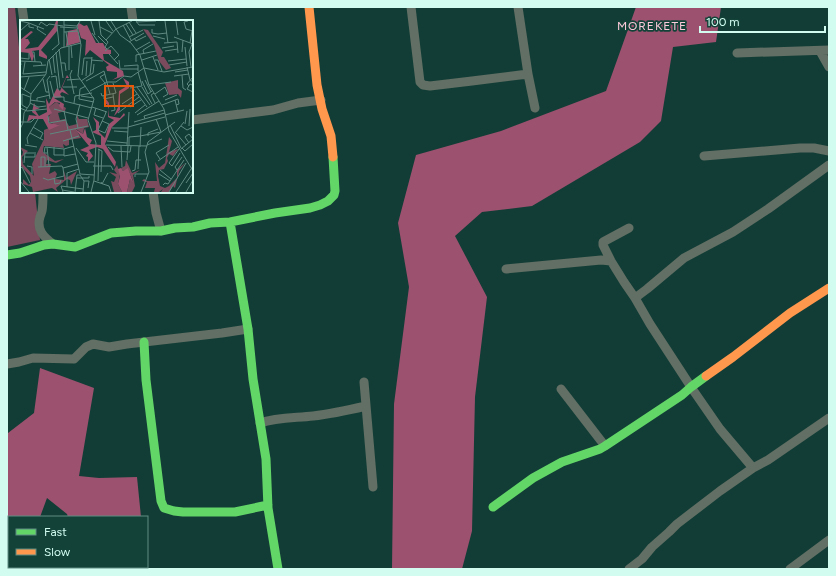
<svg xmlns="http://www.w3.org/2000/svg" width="836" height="576" viewBox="0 0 836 576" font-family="Figtree,sans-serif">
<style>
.green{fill:#794b5c}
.forest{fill:#9c516f}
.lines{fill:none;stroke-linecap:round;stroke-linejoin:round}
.street{stroke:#626f64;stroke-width:9}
.fast{stroke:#63d668;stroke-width:9}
.slow{stroke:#ff974d;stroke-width:9}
.labels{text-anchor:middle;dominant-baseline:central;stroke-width:3.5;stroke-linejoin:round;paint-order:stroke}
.quarter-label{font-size:12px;letter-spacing:1px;fill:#fbc9d9;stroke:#124238}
.inset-road{fill:none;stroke:#5f8981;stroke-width:1}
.view{fill:#e8590c;fill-opacity:0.15;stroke:#e8590c;stroke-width:2}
.inset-edge{fill:none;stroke:#d3fcf1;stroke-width:2}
</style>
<rect width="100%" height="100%" fill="#123d36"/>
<!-- green -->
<path class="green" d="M 7,7 L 15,7 L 21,67 L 21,192 L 35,192 L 40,240 L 7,247 Z"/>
<!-- forest -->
<path class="forest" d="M 636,7 L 721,7 L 716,42 L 673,47 L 661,121 L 640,142 L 532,206 L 482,212 L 455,236 L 487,297 L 475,397 L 472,531 L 462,569 L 392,569 L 394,404 L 409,287 L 398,223 L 416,155 L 501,131 L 606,91 Z
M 40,368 L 94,388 L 79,476 L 99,478 L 137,477 L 141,517 L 68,517 L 67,514 L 47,498 L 40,517 L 9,517 L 9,540 L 7,540 L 8,433 L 34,413 Z
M 67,567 L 123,567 L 123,569 L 66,569 Z"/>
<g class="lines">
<!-- street -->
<path class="street" d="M 22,7 L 24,21
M 131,7 L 133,21
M 411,7 L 420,82 L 423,85 L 430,86 L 472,81 L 528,74
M 518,7 L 528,74 L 535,108
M 820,51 L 829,67
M 737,53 L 829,50
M 192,120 L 273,110 L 298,103 L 321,100
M 704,156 L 800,148 L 814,148 L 829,151
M 43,192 C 43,198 43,206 42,211 C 42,212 40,216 40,217 C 36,230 44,237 53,244
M 153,192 L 156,213 L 161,231
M 629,228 L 603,242 L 603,245 L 611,261 L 624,282 L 635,298 L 650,324 L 693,390 L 720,429 L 753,468
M 506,269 L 601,260 L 611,261
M 635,298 L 647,289 L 684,258 L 733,232 L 768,209 L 829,165
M 7,364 L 19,362 L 33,358 L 74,359 L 86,347 L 93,344 L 109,347 L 127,344 L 222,333 L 248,329
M 364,382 L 373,487
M 561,389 L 605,446
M 260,423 C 277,417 296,418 313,416 C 331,414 349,410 366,406
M 629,569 L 642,559 L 652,547 L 669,532 L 677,524 L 720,491 L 753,468 L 768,460 L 829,418
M 790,569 L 829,540"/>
<!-- fast -->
<path class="fast" d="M 230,222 L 248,329 L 253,379 L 266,459 L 268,508 L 278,569
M 7,255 L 20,253 L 44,245 L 53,244 L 75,247 L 111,233 L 136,231 L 161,231 L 175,228 L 193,227 L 210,223 L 230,222 L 275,213 L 310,208 L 320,205 L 328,201 L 334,195 L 335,191 L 333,157
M 144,342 L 146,380 L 161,501 L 164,508 L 174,511 L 183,512 L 235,512 L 268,505
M 493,507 L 533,478 L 562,462 L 600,449 L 605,446 L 682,395 L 691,387 L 706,376"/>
<!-- slow -->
<path class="slow" d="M 309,7 L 317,85 L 322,109 L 331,136 L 333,157
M 706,376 L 733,357 L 790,313 L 829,288"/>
</g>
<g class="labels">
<!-- quarter labels -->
<g class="quarter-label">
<text x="652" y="26">MOREKETE</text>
</g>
</g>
<!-- overview -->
<g transform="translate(20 20)">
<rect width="173" height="173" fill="#123d36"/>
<path d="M 123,9 L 128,10 L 132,16 L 143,32 L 141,37 L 144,37 L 151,48 L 146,50 L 139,41 L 134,25 ZM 158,60 L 158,68 L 162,71 L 161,78 L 158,74 L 149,75 L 145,63 ZM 36,82 L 46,88 L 45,91 L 38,93 L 40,100 L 45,99 L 49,106 L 57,104 L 57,95 L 59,99 L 67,99 L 69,107 L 64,108 L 63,114 L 56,109 L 61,118 L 49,120 L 49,125 L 46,126 L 43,124 L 44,128 L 24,126 L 23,129 L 23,132 L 35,141 L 44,139 L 36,143 L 27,140 L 26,144 L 31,144 L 29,154 L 35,151 L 37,154 L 35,159 L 44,160 L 44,151 L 46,158 L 57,151 L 51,165 L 50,160 L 47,159 L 36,168 L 38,172 L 32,168 L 13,172 L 12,167 L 3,164 L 3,159 L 9,165 L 11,162 L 10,156 L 1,146 L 0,133 L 2,136 L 3,132 L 0,127 L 8,131 L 2,137 L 3,144 L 14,156 L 12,144 L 24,119 L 24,110 L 39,104 L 35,105 L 27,100 L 31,93 L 29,87 ZM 149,117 L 152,121 L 149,132 L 158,129 L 153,136 L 149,134 L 147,138 L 148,141 L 144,149 L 139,150 L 138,156 L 140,166 L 145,168 L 149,166 L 157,158 L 157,150 L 165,143 L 159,151 L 155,168 L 153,166 L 149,172 L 141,172 L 143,169 L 139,172 L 134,172 L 135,168 L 125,168 L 127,162 L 122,161 L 124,159 L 127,161 L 137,161 L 135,142 L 139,148 L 145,143 ZM 106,140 L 112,153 L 120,150 L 113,155 L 115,166 L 112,172 L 114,172 L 107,172 L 110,159 L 113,161 L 108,149 L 103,151 L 101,148 L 105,146 ZM 97,145 L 100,154 L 98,164 L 102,172 L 94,172 L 91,161 L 94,162 L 96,157 L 89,152 L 97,154 L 94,150 Z" fill="#794b5c"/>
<path d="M 36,1 L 38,1 L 37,11 L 21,30 L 27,36 L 27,39 L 19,36 L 19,30 L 12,31 L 14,36 L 12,42 L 9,33 L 0,32 L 0,20 L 11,11 L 13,12 L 5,19 L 8,19 L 10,23 L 5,29 L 18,27 L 34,7 ZM 59,3 L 64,6 L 67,5 L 76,23 L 83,23 L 86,29 L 91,30 L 91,34 L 83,34 L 84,40 L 103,51 L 104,56 L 92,60 L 97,57 L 97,52 L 87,51 L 86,47 L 89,45 L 70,30 L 65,36 L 66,20 L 61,18 L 57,5 ZM 57,9 L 61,22 L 46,26 L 48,11 ZM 47,55 L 49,58 L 46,58 L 42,68 L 49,75 L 42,72 L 40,74 L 42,77 L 34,78 L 44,84 L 43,90 L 39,86 L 40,83 L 35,82 L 29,87 L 32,93 L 28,96 L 29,103 L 40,105 L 29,110 L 23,99 L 12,99 L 7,102 L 9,95 L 17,96 L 12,92 L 14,83 L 16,87 L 20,88 L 15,90 L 19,96 L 27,92 L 26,78 L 29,84 L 37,68 L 40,71 ZM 103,58 L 109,62 L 109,68 L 100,74 L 100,90 L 94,96 L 98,87 L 99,71 L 107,66 ZM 86,79 L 89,83 L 89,96 L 100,98 L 104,93 L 105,95 L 92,107 L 85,124 L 96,142 L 95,147 L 83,129 L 77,127 L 69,130 L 73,136 L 68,142 L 68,137 L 66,136 L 68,133 L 60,130 L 69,126 L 55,109 L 63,114 L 65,108 L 67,117 L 72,120 L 70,124 L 81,125 L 81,116 L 72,112 L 76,110 L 76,103 L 73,97 L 79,102 L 79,112 L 85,118 L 89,104 L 94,100 L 88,97 L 89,89 L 87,84 L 84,84 ZM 101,148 L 103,151 L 108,148 L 113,162 L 110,159 L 107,172 L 102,172 L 98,164 L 100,156 L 98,149 Z" fill="#9c516f"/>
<path class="inset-road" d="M 0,1 L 9,3 L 9,7 L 14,8M 44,1 L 44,27M 60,1 L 57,6 L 61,25 L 58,56 L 74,79 L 68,100 L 76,123 L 74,160 L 71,172M 71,1 L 75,15M 79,1 L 81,15 L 88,22 L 85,27 L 87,29M 86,1 L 93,11M 91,1 L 100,15 L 111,23 L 120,35 L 129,65 L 144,89 L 149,111 L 173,151M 116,1 L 119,5 L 135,5M 145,1 L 148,23M 156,1 L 158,15M 168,1 L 164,2 L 166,9 L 173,11M 109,2 L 116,13M 116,2 L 136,1M 106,4 L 113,15M 19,5 L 21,2 L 27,6 L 29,4 L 43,6M 44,5 L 57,6M 103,5 L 111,20M 18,6 L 17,9 L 26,15M 40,7 L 57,8M 80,7 L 92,13M 132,9 L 132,13 L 138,14 L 147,13M 0,11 L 9,3 L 24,9M 44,12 L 58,11M 46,12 L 48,26M 72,13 L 79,23M 78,16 L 87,25M 133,16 L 145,19M 109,17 L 123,10M 154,17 L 173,24M 114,18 L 116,21 L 126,16M 86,20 L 96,9 L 112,1M 109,22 L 124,13M 144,23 L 157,22 L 158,33M 170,23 L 172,11M 51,25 L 52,38M 49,26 L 49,50M 165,27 L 167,46M 142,28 L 154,26M 39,29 L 43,58M 32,30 L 39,24 L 37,6M 116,30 L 130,22M 85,31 L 91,26 L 99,35 L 94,40M 145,31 L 158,29M 12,32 L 14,32 L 15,42M 36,32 L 40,68M 162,32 L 163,20M 89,34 L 98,44M 124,34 L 123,30 L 133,24M 33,36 L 35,53M 133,37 L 138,50M 29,39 L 32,55M 71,40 L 83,41M 99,40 L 100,49 L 118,49M 122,40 L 137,35M 135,40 L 138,40 L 142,51M 0,41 L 21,42 L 22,45M 148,41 L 166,39M 5,42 L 3,54 L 26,52M 116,42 L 116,35 L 136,31M 41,43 L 45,43 L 46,51M 1,45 L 0,38 L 9,39 L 9,33M 149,45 L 167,42M 13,46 L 26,45M 104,46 L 118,45 L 118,51M 167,47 L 170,60 L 173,62M 171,47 L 169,32 L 172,24M 52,50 L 50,55 L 54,74M 155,52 L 168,50M 85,54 L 80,57 L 85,63M 62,55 L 64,38 L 72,38M 70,55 L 72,37M 162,55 L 163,68 L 166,70M 30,56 L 27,60 L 30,79M 66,56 L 67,41M 154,56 L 169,54M 0,57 L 25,55M 31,57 L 36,56 L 38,70M 23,59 L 26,72 L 29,72M 47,60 L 60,59M 125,60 L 131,72M 30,61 L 34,77 L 44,77 L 44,81 L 72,88M 61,61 L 73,53 L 74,44M 66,61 L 84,51 L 90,74M 122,61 L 128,74 L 132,71M 85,63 L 86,75M 129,65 L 151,62M 172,65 L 170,64 L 167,69 L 173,72M 169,66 L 167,64 L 173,57 L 173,47M 0,67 L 11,74M 43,67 L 57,67M 117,67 L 130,85M 122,67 L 132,84M 110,68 L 122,66 L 118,52M 113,68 L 127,87M 4,70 L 9,57M 70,71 L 87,62 L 96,62 L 104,56 L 111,57 L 124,48 L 144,52 L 173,47M 81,73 L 82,76 L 96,73 L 93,63M 134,73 L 131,75 L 135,83M 135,74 L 145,67M 84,75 L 84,79 L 93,77M 61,76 L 74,78M 143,77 L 148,74 L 145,67M 59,79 L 60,69 L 66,66M 59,79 L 74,82M 10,80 L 25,82M 145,80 L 157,75M 155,80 L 158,92M 17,81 L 17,78 L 30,75M 10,83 L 18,87 L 26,86M 54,83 L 55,76 L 72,73M 102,84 L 117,74M 142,85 L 158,79 L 159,84 L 156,85M 72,87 L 87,92M 110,87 L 121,80M 0,88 L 7,91 L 27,89M 7,88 L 2,85 L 2,74 L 10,77M 76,88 L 74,95 L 83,98M 34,89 L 68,98M 44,91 L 48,110M 91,91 L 95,90 L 93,74M 98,93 L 119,77M 115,93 L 125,85M 117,95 L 139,81M 145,95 L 164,90M 28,96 L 29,103 L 46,100M 125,99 L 124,96 L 144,90M 136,99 L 141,112M 82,101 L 89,104 L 85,113 L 78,110 L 85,95 L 86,92M 0,102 L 11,102 L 15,98M 114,102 L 145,93M 165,104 L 167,91M 150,105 L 161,128M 161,106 L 167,110 L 173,107M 169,106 L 170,89M 13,107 L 23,113 L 20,119M 108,107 L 145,97M 58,108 L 56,99 L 60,84M 92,108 L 108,108M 0,109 L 3,103 L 4,93 L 10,84 L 11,74 L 26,54 L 28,41 L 41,28 L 61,23M 50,110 L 60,154 L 74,155M 94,111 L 108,112M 10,113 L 23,120M 155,113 L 164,102M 156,113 L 166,125M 30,114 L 68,106M 120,116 L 141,112M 128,116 L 128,113 L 138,109M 43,121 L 59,116M 87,121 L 107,123M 169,123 L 165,117 L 169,114 L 173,119M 8,124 L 7,118 L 18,99M 5,125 L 17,127M 86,125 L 127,126M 127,125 L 142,119M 101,126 L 102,147M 107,126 L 109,92M 109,126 L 109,117 L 120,116M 27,127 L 29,146M 34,127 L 34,135 L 44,135M 88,127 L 93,131 L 110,132 L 111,126M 120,127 L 121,107M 56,128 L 66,142 L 74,142M 162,128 L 165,131 L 173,124M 44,129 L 44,136 L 55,134M 78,129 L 82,131 L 81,152M 161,129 L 173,119M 27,133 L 24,133 L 25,127 L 44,129 L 54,126M 4,137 L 15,137 L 15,134M 140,139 L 136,133 L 149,125M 107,140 L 108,126M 138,141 L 158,127M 4,143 L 5,133 L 16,133M 7,146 L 12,147 L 12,154M 73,146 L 91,146 L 93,150M 152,146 L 149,143 L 159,129M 152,146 L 160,133M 18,147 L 42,146 L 43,148M 21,147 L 21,137 L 25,137 L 25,146M 0,149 L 2,147 L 10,163M 118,149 L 119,126M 140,150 L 151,159M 157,150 L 155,147 L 162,137M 112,151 L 115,150 L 116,140 L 121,140M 139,154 L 150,161M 60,155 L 64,161 L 63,172M 115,157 L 115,154 L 128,154M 23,158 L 28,160 L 44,156 L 43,148 L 58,144M 34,158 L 35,164 L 40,163 L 41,160M 57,158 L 69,158 L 69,156M 0,161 L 9,172M 64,161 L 69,161 L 68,168M 74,161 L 89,166 L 91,172M 78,161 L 79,129M 81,162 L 82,164 L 88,153M 166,163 L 173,153M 143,165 L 145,163 L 148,164 L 164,140M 47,167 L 47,153 L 59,149M 42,170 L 54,172M 43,172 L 41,166 L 63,169M 55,172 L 57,155 L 60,155M 121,172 L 129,152 L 125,132 L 128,122 L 155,102M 149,172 L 166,143M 156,172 L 173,146M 166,172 L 173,160"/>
<path class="view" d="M 85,66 L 113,66 L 113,86 L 85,86 Z"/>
<rect width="173" height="173" class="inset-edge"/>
</g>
<!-- border -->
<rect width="836" height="576" fill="none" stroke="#d3fcf1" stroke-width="16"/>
<!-- legend -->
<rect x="8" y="516" width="140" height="52" fill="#124238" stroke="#5f8c82"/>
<rect x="16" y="529" width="20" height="6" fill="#63d668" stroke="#5f8c82"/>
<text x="44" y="536" font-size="12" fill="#d3fcf1">Fast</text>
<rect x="16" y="549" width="20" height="6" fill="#ff974d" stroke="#5f8c82"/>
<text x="44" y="556" font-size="12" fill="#d3fcf1">Slow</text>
<!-- scale -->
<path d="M700 26v6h125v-6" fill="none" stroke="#d3fcf1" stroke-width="2"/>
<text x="706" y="26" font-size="12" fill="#d3fcf1" stroke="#124238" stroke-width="3" paint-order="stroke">100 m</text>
</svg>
